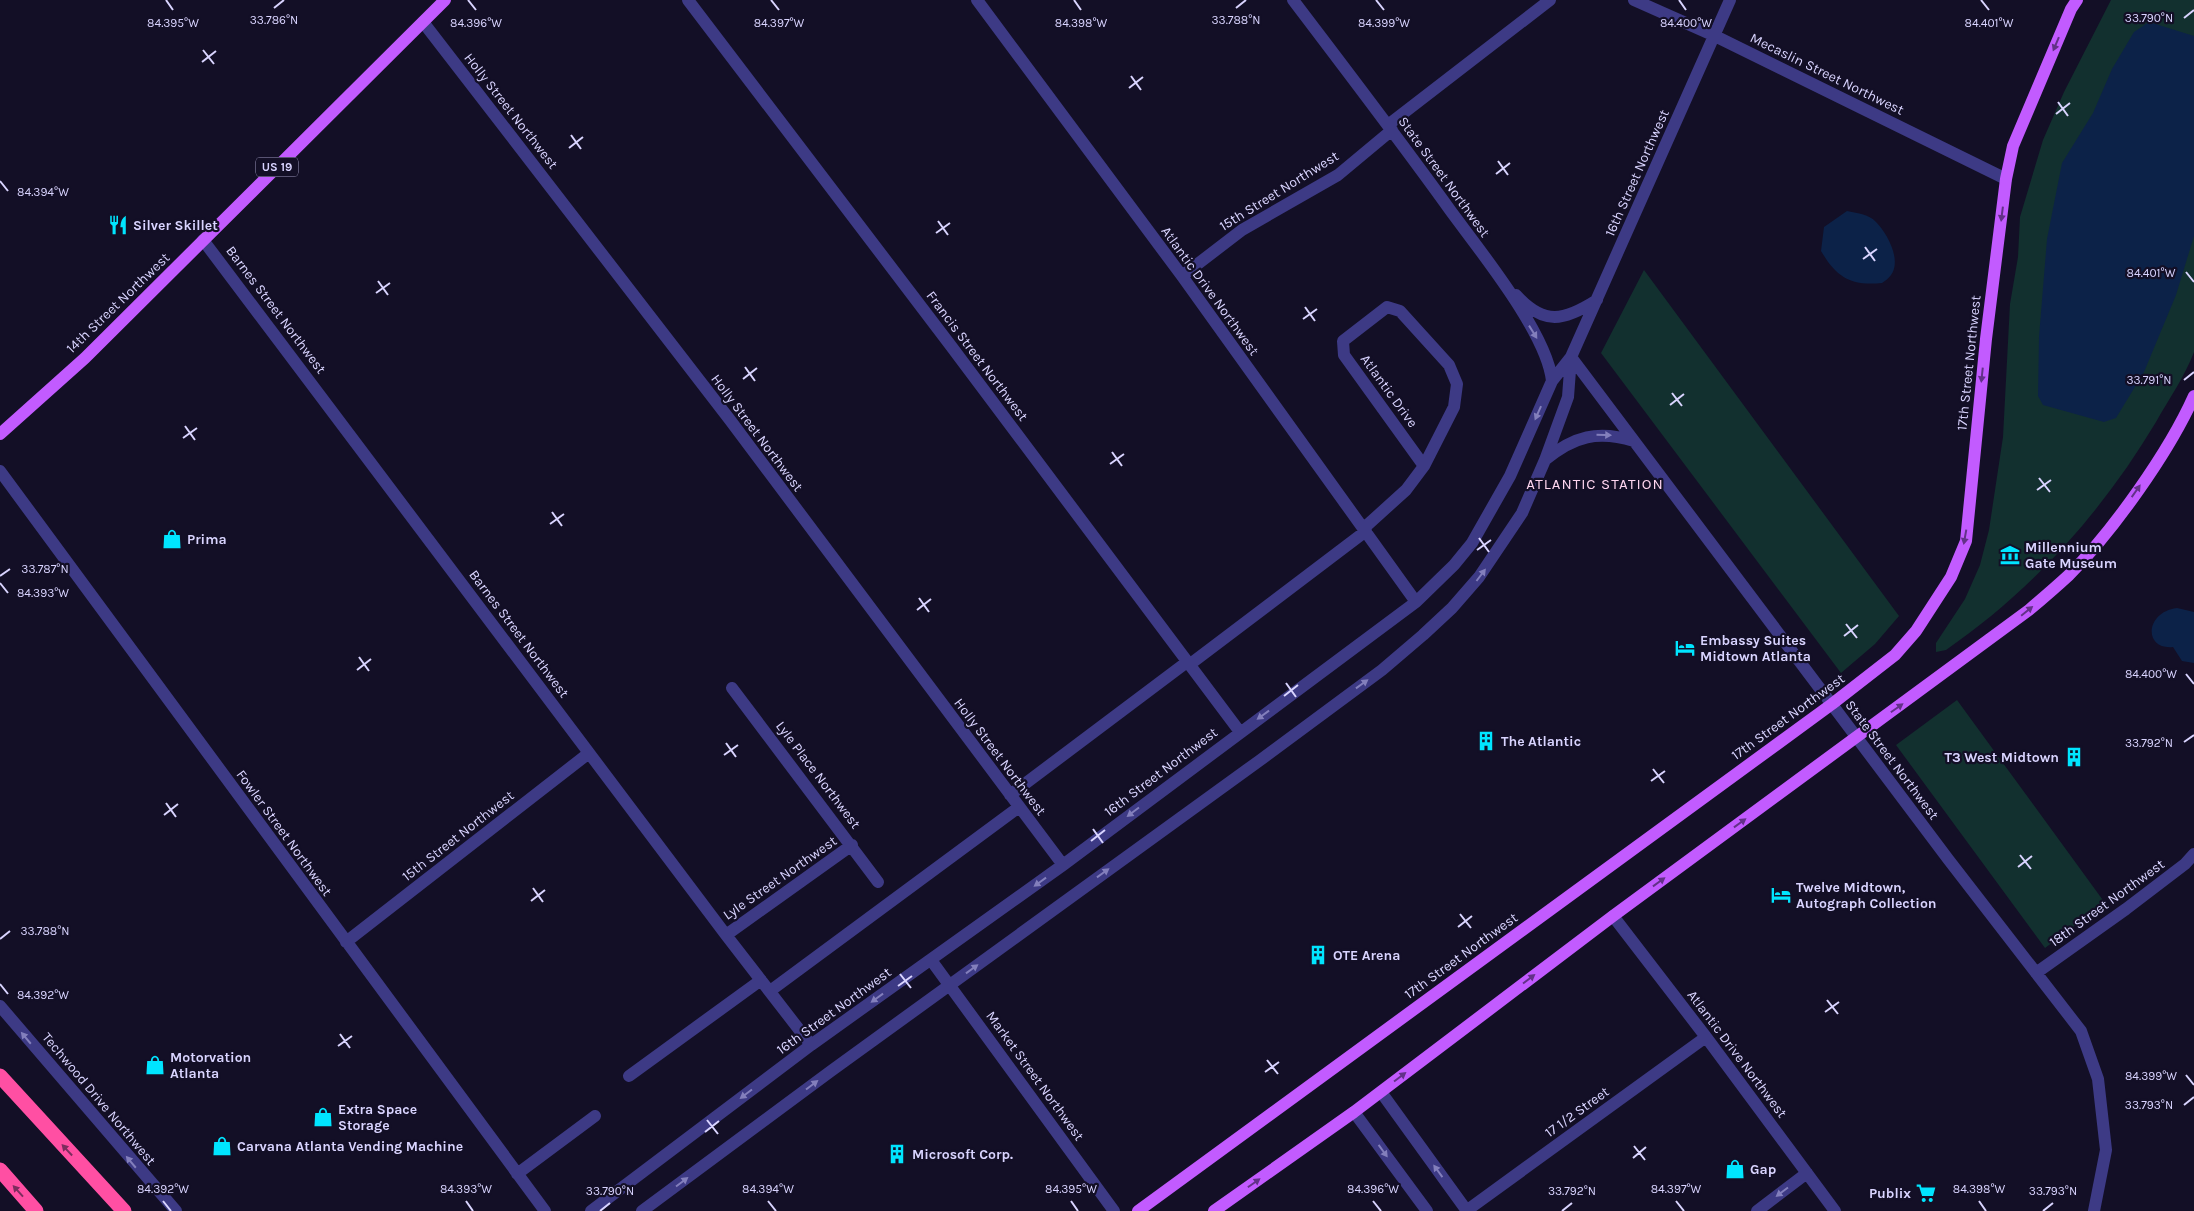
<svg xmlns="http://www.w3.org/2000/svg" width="2194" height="1211" viewBox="0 0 2194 1211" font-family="Karla,sans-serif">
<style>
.green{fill:#12302f}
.water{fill:#0c2248}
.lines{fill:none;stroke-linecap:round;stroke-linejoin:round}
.minor{stroke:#3d3a85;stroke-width:12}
.major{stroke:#c25bff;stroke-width:12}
.highway{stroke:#ff4fa3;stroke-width:15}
.oneway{fill:#623188}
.oneway2{fill:#837fbc}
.oneway3{fill:#7d2c5e}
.ticks{fill:none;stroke:#d9d4ff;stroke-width:2}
.labels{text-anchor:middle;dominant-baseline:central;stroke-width:4.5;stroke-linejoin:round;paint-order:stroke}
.shield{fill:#130f26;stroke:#9e99be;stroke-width:1}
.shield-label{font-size:12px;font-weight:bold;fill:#d9d4ff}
.street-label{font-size:14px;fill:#d9d4ff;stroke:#130f26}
.poi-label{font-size:14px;font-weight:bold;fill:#d9d4ff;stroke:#130f26;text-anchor:start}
.neighbourhood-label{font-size:15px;letter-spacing:1px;fill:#ffd6f0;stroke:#130f26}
.ticks-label{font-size:12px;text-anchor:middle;fill:#d9d4ff;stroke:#130f26;stroke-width:4.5;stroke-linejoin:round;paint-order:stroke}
</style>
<rect width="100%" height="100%" fill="#130f26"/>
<!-- green -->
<path class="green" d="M 2111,0 L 2194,0 L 2194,352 C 2185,376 2169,399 2156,422 C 2102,512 2033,590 1946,650 L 1936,652 L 1936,643 L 1965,599 L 1980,565 L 1989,530 L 2003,437 L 2010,304 L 2018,257 L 2020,217 L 2043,140 L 2064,92 Z
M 1644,270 L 1899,616 L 1875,644 L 1841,673 L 1601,353 Z
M 1957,700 L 2105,903 L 2045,948 L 1896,745 Z"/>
<!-- water -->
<path class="water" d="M 2149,22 L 2194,36 L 2194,236 L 2176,295 L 2144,372 L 2116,418 L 2104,422 L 2043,405 L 2038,396 L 2039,337 L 2047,239 L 2062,163 L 2093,113 L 2112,69 L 2134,32 Z
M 1847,211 C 1856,213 1869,214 1876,222 C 1887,233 1902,260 1891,275 C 1889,278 1885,281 1882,283 C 1851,286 1837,278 1821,251 L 1824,227 Z
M 2177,608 L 2194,612 L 2194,663 L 2182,661 L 2173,647 C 2143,650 2145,612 2177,608 Z"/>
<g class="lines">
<!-- minor -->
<path class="minor" d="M 688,0 L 951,346 L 1240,732
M 977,0 L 1182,276 L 1416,602
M 1293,0 C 1346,70 1399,139 1450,210 C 1480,251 1547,333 1552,381
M 1634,0 L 1715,36 L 2006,179
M 423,22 L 730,420 L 1063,865
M 1388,125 L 1550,0
M 203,240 L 726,935 L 811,1045
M 1182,276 L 1242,230 L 1338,175 L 1392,130
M 1516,295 C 1544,326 1564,321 1597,300
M 1571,357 L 1948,859 L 2081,1031 L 2098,1079 L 2106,1150 L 2094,1211
M 1545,460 C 1574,436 1598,430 1634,441
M 0,471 L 545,1211
M 1364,528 L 1406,490 L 1424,466 L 1454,407 L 1457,384 L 1449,365 L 1400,311 L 1387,307 L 1343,341 L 1344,355 L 1424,466
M 1189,665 L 1366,531
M 732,688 L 878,882
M 1010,795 L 1187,662
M 1613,916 L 1706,1037 L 1835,1211
M 726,935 L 852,845
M 346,942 L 589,753
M 931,960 L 1114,1211
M 2036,973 L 2126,909 L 2185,864 L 2194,854
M 770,991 L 1019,807
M 0,1006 L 176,1211
M 629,1076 L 761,980
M 1381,1092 L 1467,1211
M 1354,1112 L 1427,1211
M 517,1174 L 595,1116
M 591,1211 L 811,1045 L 1063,865 L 1416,602 L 1454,565 L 1472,543 L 1510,476 L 1552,381 L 1571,357 L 1730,0
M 642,1211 L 831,1071 L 1259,761 L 1382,670 L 1423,635 L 1452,608 L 1479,577 L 1522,513 L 1545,460 L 1568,397 L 1571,357
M 1466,1211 L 1706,1037
M 1757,1211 L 1807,1173"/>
<!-- major -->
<path class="major" d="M 0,434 L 85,358 L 445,0
M 1138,1211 L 1832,704 L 1895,655 L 1916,631 L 1951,577 L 1966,541 L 1986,339 L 2006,179 L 2013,146 L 2071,9 L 2077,0
M 1214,1211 L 1354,1112 L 1613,916 L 2029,610 C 2042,599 2056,587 2069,575 C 2113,531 2169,452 2194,396"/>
<!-- highway -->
<path class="highway" d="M 0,1076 L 124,1211
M 0,1170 L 36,1211"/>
</g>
<!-- one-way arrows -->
<defs><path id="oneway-solid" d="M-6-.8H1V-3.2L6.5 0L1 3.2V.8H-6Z" transform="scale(1.25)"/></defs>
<g class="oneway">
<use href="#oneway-solid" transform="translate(2056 44) rotate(113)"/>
<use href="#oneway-solid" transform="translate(2002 214) rotate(97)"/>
<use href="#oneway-solid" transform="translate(1982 375) rotate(96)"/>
<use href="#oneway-solid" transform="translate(2136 491) rotate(-55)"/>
<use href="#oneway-solid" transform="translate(1965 537) rotate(100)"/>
<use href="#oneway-solid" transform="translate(2027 611) rotate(-39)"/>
<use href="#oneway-solid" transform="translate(1897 708) rotate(-35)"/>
<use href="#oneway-solid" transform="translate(1740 823) rotate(-36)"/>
<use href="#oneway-solid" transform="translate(1659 882) rotate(-36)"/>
<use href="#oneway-solid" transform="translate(1529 979) rotate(-37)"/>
<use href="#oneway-solid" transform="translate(1400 1077) rotate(-37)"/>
<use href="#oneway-solid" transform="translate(1254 1183) rotate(-35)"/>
</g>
<g class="oneway2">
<use href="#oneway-solid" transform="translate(1533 332) rotate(58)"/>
<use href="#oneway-solid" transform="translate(1538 413) rotate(114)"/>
<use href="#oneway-solid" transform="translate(1604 435) rotate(2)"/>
<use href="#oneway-solid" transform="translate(1481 575) rotate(-53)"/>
<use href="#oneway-solid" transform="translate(1362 684) rotate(-36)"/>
<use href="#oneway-solid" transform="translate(1263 715) rotate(144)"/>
<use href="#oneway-solid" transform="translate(1133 812) rotate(143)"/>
<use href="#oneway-solid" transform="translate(1103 873) rotate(-36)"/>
<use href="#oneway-solid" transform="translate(1040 882) rotate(144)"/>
<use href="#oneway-solid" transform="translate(972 969) rotate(-36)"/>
<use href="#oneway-solid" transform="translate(877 998) rotate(144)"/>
<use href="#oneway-solid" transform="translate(26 1038) rotate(-130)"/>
<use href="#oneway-solid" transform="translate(812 1085) rotate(-37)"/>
<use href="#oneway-solid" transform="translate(746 1094) rotate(143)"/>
<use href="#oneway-solid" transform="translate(1383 1151) rotate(54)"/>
<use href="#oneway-solid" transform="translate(131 1162) rotate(-130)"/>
<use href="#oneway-solid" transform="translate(1438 1171) rotate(-126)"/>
<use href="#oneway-solid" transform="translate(682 1182) rotate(-37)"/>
<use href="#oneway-solid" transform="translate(1782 1192) rotate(143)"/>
</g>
<g class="oneway3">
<use href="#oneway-solid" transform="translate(67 1150) rotate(-133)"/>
<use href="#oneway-solid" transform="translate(18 1191) rotate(-132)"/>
</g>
<!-- ticks -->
<path class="ticks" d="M 166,0 L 173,10M 468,0 L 476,10M 771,0 L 779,10M 1074,0 L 1081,10M 1376,0 L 1384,10M 1679,0 L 1686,10M 1981,0 L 1989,10M 274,8 L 284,0M 1236,8 L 1246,0M 2184,18 L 2194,10M 203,50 L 214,64M 202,62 L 216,51M 1131,76 L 1141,90M 1129,88 L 1143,77M 2058,102 L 2068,116M 2056,114 L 2070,103M 571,135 L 581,149M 569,148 L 583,137M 1498,161 L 1508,175M 1496,174 L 1510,163M 0,181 L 8,191M 938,221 L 948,235M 936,233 L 950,223M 1865,247 L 1875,261M 1863,259 L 1877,249M 2186,272 L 2194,282M 378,281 L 388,295M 376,293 L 390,283M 1305,307 L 1315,321M 1303,319 L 1317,309M 745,367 L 755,381M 743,379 L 757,368M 2184,380 L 2194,372M 1672,393 L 1682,406M 1670,405 L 1684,394M 185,426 L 195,440M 183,438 L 197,428M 1112,452 L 1122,466M 1110,464 L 1124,454M 2039,478 L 2050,492M 2037,490 L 2051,480M 552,512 L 562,526M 550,524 L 564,514M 1479,538 L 1489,552M 1477,550 L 1491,540M 0,576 L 10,569M 0,583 L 8,593M 919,598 L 929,612M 917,610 L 931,599M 1846,624 L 1857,638M 1844,636 L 1858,625M 359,657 L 369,671M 357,670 L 371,659M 2186,674 L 2194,684M 1286,683 L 1296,697M 1284,696 L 1298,685M 2184,742 L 2194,735M 726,743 L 736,757M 724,755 L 738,745M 1653,769 L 1664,783M 1651,781 L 1665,771M 166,803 L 176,817M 164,815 L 178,804M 1093,829 L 1103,843M 1091,841 L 1105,830M 2020,855 L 2031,869M 2018,867 L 2032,856M 533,888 L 543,902M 531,901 L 545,890M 1460,914 L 1471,928M 1458,927 L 1472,916M 0,939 L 10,931M 900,974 L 911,988M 0,984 L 8,994M 898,986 L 912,976M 1827,1000 L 1838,1014M 1825,1012 L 1839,1002M 340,1034 L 350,1048M 338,1046 L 352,1036M 1267,1060 L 1278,1074M 1265,1072 L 1279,1062M 2186,1075 L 2194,1085M 2184,1105 L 2194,1097M 707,1120 L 718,1134M 705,1132 L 719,1121M 1634,1146 L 1645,1160M 1633,1158 L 1646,1147M 163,1201 L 171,1211M 466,1201 L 473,1211M 768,1201 L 776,1211M 1071,1201 L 1078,1211M 1373,1201 L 1381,1211M 1676,1201 L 1684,1211M 1979,1201 L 1986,1211M 600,1211 L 610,1203M 1562,1211 L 1572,1203M 2043,1211 L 2053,1203"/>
<!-- icons -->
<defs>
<symbol id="restaurant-bare" viewBox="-9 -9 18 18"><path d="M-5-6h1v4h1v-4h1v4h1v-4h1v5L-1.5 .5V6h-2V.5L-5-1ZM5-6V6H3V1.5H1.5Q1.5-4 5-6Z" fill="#00e5ff" stroke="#130f26" stroke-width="2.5" paint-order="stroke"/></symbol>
<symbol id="shop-bare" viewBox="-9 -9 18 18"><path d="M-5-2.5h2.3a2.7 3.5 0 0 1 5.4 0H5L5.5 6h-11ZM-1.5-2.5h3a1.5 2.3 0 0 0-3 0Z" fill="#00e5ff" stroke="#130f26" stroke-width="2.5" paint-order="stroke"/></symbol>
<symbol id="museum-bare" viewBox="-9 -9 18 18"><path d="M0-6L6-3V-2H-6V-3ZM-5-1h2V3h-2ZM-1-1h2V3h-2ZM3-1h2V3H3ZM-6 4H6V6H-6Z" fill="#00e5ff" stroke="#130f26" stroke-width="2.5" paint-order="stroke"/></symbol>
<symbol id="hotel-bare" viewBox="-9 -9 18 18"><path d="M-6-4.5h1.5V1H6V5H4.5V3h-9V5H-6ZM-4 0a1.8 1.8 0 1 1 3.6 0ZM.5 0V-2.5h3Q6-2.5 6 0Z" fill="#00e5ff" stroke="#130f26" stroke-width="2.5" paint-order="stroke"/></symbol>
<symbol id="building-bare" viewBox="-9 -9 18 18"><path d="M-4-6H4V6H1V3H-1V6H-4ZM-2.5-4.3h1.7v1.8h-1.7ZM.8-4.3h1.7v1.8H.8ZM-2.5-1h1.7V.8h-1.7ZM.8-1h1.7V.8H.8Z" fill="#00e5ff" stroke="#130f26" stroke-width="2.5" paint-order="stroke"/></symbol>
<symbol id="supermarket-bare" viewBox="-9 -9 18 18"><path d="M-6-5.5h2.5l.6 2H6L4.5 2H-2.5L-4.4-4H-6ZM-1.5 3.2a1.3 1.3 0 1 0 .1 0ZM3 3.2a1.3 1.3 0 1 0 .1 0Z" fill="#00e5ff" stroke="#130f26" stroke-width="2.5" paint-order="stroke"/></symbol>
</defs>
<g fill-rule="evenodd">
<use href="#restaurant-bare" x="104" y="211" width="28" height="28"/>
<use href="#shop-bare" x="158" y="525" width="28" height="28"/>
<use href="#museum-bare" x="1996" y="541" width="28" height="28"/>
<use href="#hotel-bare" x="1671" y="634" width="28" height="28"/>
<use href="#building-bare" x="1472" y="727" width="28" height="28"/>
<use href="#building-bare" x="2060" y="743" width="28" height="28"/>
<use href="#hotel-bare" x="1767" y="881" width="28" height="28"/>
<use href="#building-bare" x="1304" y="941" width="28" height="28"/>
<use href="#shop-bare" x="141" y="1051" width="28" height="28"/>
<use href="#shop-bare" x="309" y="1103" width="28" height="28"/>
<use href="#shop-bare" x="208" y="1132" width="28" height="28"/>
<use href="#building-bare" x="883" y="1140" width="28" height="28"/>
<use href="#shop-bare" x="1721" y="1155" width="28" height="28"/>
<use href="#supermarket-bare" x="1912" y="1179" width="28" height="28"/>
</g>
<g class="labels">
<!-- shield labels -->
<rect class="shield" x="256" y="157.5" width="42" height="19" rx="4"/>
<g class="shield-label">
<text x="277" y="167">US 19</text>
</g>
<!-- street labels -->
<g class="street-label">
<text transform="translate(1827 74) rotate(26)">Mecaslin Street Northwest</text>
<text transform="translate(511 111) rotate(52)">Holly Street Northwest</text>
<text transform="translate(1637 173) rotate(-66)">16th Street Northwest</text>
<text transform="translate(1444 177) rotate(54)">State Street Northwest</text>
<text transform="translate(1279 191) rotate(-32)">15th Street Northwest</text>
<text transform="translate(1210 291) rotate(54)">Atlantic Drive Northwest</text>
<text transform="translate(118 303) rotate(-44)">14th Street Northwest</text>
<text transform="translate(276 310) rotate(53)">Barnes Street Northwest</text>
<text transform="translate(977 356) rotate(53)">Francis Street Northwest</text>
<text transform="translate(1969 363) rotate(-84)">17th Street Northwest</text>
<text transform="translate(1389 391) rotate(54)">Atlantic Drive</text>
<text transform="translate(757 433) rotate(53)">Holly Street Northwest</text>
<text transform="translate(519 634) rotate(53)">Barnes Street Northwest</text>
<text transform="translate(1788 717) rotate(-36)">17th Street Northwest</text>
<text transform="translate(1000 757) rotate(53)">Holly Street Northwest</text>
<text transform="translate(1892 760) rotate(53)">State Street Northwest</text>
<text transform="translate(1161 772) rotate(-37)">16th Street Northwest</text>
<text transform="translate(818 775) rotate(53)">Lyle Place Northwest</text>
<text transform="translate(284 833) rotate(54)">Fowler Street Northwest</text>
<text transform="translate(458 836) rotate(-38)">15th Street Northwest</text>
<text transform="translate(780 878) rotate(-35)">Lyle Street Northwest</text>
<text transform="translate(2107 903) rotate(-36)">18th Street Northwest</text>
<text transform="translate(1461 956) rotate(-36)">17th Street Northwest</text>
<text transform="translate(834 1011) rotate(-36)">16th Street Northwest</text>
<text transform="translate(1737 1054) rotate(53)">Atlantic Drive Northwest</text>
<text transform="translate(1035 1076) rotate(54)">Market Street Northwest</text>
<text transform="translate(99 1099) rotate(50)">Techwood Drive Northwest</text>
<text transform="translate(1577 1112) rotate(-36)">17 1/2 Street</text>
</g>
<!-- poi labels -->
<g class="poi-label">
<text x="133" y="225">Silver Skillet</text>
<text x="187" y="539">Prima</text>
<text x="2025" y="547">Millennium<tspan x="2025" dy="16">Gate Museum</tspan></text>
<text x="1700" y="640">Embassy Suites<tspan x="1700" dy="16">Midtown Atlanta</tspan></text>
<text x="1501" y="741">The Atlantic</text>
<text x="2059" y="757" text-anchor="end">T3 West Midtown</text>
<text x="1796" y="887">Twelve Midtown,<tspan x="1796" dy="16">Autograph Collection</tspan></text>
<text x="1333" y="955">OTE Arena</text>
<text x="170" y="1057">Motorvation<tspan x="170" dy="16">Atlanta</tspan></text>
<text x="338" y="1109">Extra Space<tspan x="338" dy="16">Storage</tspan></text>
<text x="237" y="1146">Carvana Atlanta Vending Machine</text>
<text x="912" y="1154">Microsoft Corp.</text>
<text x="1750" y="1169">Gap</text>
<text x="1911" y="1193" text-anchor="end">Publix</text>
</g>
<!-- neighbourhood labels -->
<g class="neighbourhood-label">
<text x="1595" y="484">ATLANTIC STATION</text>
</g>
</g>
<g class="ticks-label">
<text x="2149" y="22">33.790°N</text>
<text x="274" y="24">33.786°N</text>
<text x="1236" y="24">33.788°N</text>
<text x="476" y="27">84.396°W</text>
<text x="1081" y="27">84.398°W</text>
<text x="1686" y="27">84.400°W</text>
<text x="1989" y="27">84.401°W</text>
<text x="173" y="27">84.395°W</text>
<text x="779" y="27">84.397°W</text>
<text x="1384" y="27">84.399°W</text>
<text x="43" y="196">84.394°W</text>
<text x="2151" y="277">84.401°W</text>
<text x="2149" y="384">33.791°N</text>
<text x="45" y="573">33.787°N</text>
<text x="43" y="597">84.393°W</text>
<text x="2151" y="678">84.400°W</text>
<text x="2149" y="747">33.792°N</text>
<text x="45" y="935">33.788°N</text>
<text x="43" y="999">84.392°W</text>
<text x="2151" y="1080">84.399°W</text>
<text x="2149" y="1109">33.793°N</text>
<text x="163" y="1193">84.392°W</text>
<text x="466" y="1193">84.393°W</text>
<text x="768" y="1193">84.394°W</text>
<text x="1071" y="1193">84.395°W</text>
<text x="1373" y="1193">84.396°W</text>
<text x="1676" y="1193">84.397°W</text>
<text x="1979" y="1193">84.398°W</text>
<text x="610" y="1195">33.790°N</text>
<text x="1572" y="1195">33.792°N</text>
<text x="2053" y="1195">33.793°N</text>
</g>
</svg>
